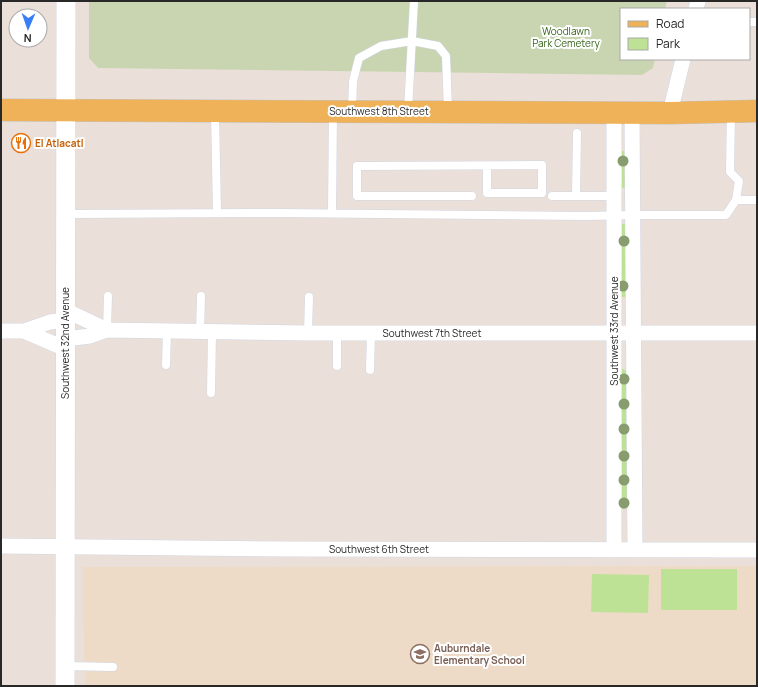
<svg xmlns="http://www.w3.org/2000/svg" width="758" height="687" viewBox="0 0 758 687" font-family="Manrope,sans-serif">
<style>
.education{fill:#eddbc8}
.green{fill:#bde295}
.cemetery{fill:#c9d5b1}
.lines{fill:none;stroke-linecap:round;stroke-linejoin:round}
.service-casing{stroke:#cfd6e1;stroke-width:9}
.minor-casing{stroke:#cfd6e1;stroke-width:16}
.tertiary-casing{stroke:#cfd6e1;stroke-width:20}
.primary-casing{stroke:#c3c3c3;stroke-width:23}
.service{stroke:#fff;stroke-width:8}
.minor{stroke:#fff;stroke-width:15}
.tertiary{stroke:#fff;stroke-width:19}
.primary{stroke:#f0b259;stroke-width:22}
.tree{fill:#879c6f}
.labels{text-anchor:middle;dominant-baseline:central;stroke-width:4;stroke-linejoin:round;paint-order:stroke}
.park-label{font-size:10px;fill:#366419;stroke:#fff}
.street-label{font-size:10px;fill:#282828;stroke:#fff}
.food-label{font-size:10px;font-weight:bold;fill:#c56008;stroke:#fff;text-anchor:start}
.education-label{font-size:10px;font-weight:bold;fill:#785e54;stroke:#fff;text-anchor:start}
</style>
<rect width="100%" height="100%" fill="#ebe0d9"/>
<!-- education -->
<path class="education" d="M 757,566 L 757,686 L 85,686 L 83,621 L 83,567 Z"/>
<!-- green -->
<path class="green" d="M 621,151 L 624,151 L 626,155 L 626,186 L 624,188 L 621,188 Z
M 622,224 L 625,224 L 627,227 L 626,295 L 625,297 L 622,297 L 620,295 L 621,227 Z
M 622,369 L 625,370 L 627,372 L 627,506 L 625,509 L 622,509 L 621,507 L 620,372 Z
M 661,569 L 737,569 L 737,610 L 661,610 Z
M 592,574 L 649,575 L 648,613 L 591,612 Z"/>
<!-- cemetery -->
<path class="cemetery" d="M 89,1 L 667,1 L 665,9 L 621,9 L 621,59 L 655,59 L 653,68 L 642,75 L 98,68 L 89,58 Z"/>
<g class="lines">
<defs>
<path id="service" d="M 749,22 L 757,22
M 408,110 L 414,1
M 352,111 L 353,81 L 359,58 L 381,46 L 412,41 L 438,46 L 446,56 L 448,111
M 215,112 L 217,213
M 731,112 L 730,172 L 739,181 L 736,200
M 472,196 L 357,196 L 357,166 L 542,165 L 542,193 L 487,193 L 487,166
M 552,196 L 614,196
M 576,196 L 577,133
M 332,213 L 333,112
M 66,214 L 278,213 L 586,216 L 633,215 L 726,215 L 736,200 L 757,200
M 107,330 L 108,296
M 200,332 L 201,296
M 308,333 L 309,297
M 166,365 L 167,331
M 337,366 L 337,333
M 370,370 L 371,333
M 211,393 L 212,332
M 65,666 L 113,667"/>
<path id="minor" d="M 696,9 L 698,1
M 614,112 L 614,550
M 632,113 L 635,550
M 670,113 L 683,59
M 65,310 L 107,330
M 1,331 L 24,331 L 50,322 L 65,320
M 24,331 L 66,349
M 66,339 L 90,336 L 107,330 L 308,333 L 757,333
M 1,546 L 290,549 L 757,550"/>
<path id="tertiary" d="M 65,686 L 66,1"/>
<path id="primary" d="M 1,110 L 670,113 L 757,111"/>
</defs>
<!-- service casing -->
<use href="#service" class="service-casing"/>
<!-- minor casing -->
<use href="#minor" class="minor-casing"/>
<!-- tertiary casing -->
<use href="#tertiary" class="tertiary-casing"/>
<!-- primary casing -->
<use href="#primary" class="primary-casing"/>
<!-- service -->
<use href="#service" class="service"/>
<!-- minor -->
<use href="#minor" class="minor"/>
<!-- tertiary -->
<use href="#tertiary" class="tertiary"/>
<!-- primary -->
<use href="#primary" class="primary"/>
</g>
<!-- trees -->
<g class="tree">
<circle cx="623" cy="161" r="5.5"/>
<circle cx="624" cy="241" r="5.5"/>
<circle cx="623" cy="286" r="5.5"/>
<circle cx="624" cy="379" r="5.5"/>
<circle cx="624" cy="404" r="5.5"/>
<circle cx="624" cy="429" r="5.5"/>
<circle cx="624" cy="456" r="5.5"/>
<circle cx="624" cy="480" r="5.5"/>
<circle cx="624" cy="503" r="5.5"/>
</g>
<!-- icons -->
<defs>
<symbol id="restaurant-ring" viewBox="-11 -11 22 22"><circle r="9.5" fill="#fff" stroke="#e8710a" stroke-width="1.5"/><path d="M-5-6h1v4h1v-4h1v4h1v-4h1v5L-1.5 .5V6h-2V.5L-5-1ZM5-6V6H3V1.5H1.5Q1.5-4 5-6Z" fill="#e8710a"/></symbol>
<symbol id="school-ring" viewBox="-11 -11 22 22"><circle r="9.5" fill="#fff" stroke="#8d6e63" stroke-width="1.5"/><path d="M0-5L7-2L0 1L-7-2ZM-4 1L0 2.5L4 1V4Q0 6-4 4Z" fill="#8d6e63"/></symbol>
</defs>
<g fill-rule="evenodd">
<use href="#restaurant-ring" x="10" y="132" width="22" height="22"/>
<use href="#school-ring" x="409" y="643" width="22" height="22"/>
</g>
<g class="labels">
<!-- park labels -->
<g class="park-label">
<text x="566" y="31">Woodlawn<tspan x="566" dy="12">Park Cemetery</tspan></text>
</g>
<!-- street labels -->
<g class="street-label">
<text x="379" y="111">Southwest 8th Street</text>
<text transform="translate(614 331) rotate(-90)">Southwest 33rd Avenue</text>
<text x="432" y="333">Southwest 7th Street</text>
<text transform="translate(65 343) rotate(-90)">Southwest 32nd Avenue</text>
<text x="379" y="549">Southwest 6th Street</text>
</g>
<!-- food labels -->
<g class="food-label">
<text x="35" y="143">El Atlacatl</text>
</g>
<!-- education labels -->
<g class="education-label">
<text x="434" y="648">Auburndale<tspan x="434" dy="12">Elementary School</tspan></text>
</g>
</g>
<!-- border -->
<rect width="758" height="687" fill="none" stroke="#282828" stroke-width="4"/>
<!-- legend -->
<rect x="620" y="8" width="130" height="52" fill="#ffffff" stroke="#a9a9a9"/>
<rect x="628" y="21" width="20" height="6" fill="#f0b259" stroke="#a9a9a9"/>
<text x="656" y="28" font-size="12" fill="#282828">Road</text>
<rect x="628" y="38" width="20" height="12" fill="#bde295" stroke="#a9a9a9"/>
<text x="656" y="48" font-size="12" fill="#282828">Park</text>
<!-- north arrow -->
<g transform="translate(28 28) rotate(182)"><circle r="19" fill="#ffffff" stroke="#a9a9a9"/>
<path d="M0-3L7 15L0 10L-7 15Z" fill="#387ef9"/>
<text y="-6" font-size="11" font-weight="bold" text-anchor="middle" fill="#282828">N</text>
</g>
</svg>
